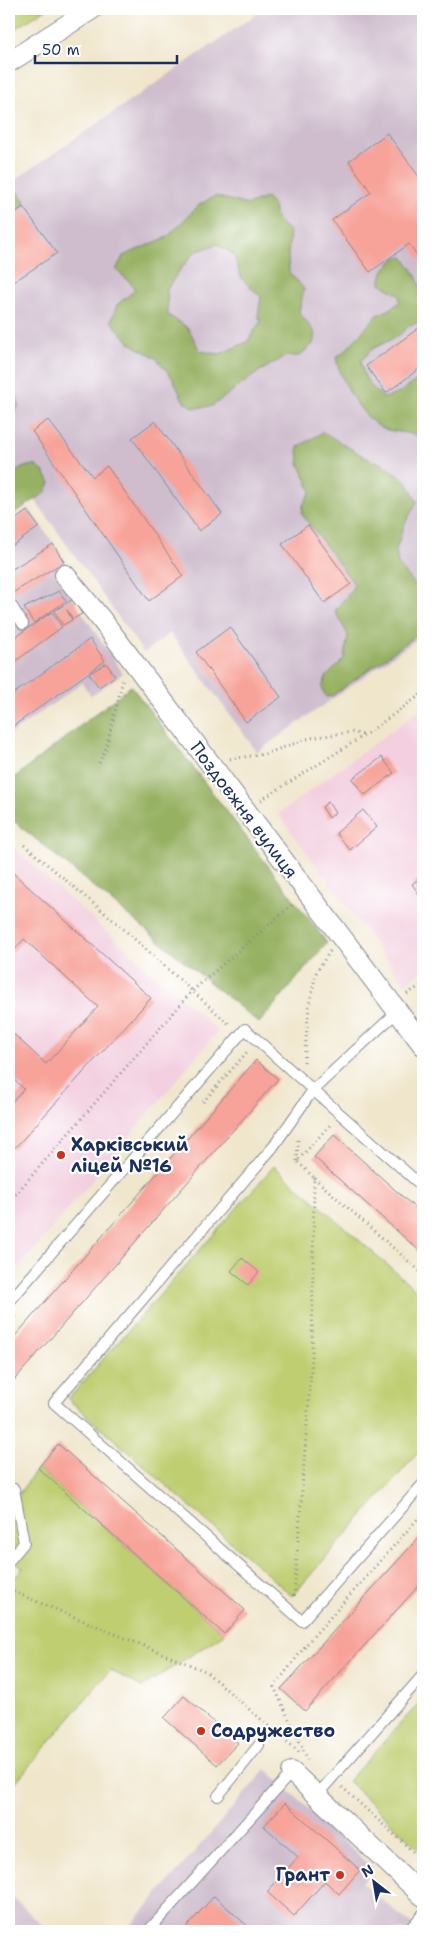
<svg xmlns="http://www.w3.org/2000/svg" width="432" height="1940" viewBox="0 0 432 1940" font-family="'Shantell Sans',sans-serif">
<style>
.built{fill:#f3cfdf}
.industrial{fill:#cfbdce}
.green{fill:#bece70;stroke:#6c7e67}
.forest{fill:#96b162;stroke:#587060;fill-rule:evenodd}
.building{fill:#f7a399}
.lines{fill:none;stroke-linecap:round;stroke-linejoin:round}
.service-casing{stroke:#868a95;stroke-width:12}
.minor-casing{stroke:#868a95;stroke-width:22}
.path{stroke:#868a95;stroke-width:3;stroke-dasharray:1 4;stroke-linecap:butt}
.service{stroke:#fff;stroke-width:10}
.minor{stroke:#fff;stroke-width:20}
.poi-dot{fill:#c8321e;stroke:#fff;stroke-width:2}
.labels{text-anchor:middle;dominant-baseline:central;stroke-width:4.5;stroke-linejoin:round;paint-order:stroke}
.street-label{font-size:18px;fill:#1b2f5e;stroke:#fff}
.poi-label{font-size:18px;font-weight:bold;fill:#1b2f5e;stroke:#fff;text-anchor:start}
</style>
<rect width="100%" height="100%" fill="#fff"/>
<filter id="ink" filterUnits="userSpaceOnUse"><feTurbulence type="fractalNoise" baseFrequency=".02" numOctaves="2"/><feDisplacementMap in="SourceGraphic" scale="10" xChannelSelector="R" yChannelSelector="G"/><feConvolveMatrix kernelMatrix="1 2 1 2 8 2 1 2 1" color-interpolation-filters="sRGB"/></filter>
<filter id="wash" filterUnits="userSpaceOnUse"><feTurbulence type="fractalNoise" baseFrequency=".0096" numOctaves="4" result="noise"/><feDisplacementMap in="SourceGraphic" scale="20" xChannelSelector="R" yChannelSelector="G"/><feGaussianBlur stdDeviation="1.12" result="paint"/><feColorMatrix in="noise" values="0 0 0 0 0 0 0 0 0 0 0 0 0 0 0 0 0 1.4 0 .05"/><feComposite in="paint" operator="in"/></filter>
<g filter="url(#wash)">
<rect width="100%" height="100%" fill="#f0e6cc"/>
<!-- built -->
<path class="built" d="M 423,708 L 423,971 L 405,984 L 278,814 Z
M 9,844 L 218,1031 L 9,1279 Z"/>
<!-- industrial -->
<path class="industrial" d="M 264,9 L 423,9 L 423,635 L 257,752 L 170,633 L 144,653 L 35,500 L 9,517 L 9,184 Z
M 29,508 L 71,569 L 58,577 L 123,673 L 91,696 L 82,683 L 9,735 L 9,521 Z
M 266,1769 L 373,1869 L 362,1883 L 419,1931 L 126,1931 Z
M 9,1893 L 48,1931 L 9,1931 Z"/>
<!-- green -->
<path class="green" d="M 9,9 L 46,9 L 9,33 Z
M 274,1166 L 423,1296 L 423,1447 L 292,1596 L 68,1399 Z
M 38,1468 L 224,1634 L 142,1687 L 110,1670 L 9,1790 L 9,1585 L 23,1568 L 9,1555 L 9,1507 Z
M 423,1699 L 423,1853 L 348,1781 Z"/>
<!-- forest -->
<path class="forest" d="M 18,192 L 25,201 L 23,206 L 9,216 L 9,194 Z
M 215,196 L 247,205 L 266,198 L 274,206 L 276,218 L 290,232 L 288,256 L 289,272 L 304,289 L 299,312 L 315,333 L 313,344 L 299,356 L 286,356 L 260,371 L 212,406 L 195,408 L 184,402 L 172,377 L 156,358 L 130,343 L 111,321 L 117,305 L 135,290 L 130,282 L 116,270 L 123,256 L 167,237 L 199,205 ZM 217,244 L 233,254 L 242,279 L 261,297 L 258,316 L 261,321 L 247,342 L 220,354 L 200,351 L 188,328 L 168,315 L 167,290 L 176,275 L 195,252 Z
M 397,257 L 403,257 C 422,280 423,291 423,320 L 409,326 L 398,336 L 372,349 L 361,361 C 363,378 370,387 384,398 L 397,394 L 423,376 L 423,434 L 418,436 C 406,431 391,433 380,427 C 359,414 341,381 336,358 L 347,349 L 377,315 L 390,309 L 400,302 L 399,295 L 381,284 C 381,269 387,266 397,257 Z
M 9,370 L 19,406 L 9,418 Z
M 323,432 L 368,459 L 383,464 L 407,482 L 417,502 L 404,525 L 396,550 L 398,564 L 416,586 L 423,590 L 423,631 L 332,696 L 326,697 L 322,688 L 326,677 L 344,659 L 348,635 L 335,611 C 341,601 350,596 354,584 L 302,514 L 303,505 L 311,491 L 299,463 L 298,447 Z
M 35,465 L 44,472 L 50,483 L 45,493 L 9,517 C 9,492 3,468 35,465 Z
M 131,686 L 327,943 L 259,1023 L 9,817 L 9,782 Z"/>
<g id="blocks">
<!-- building -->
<path class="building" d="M 387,133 L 423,182 L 423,264 L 409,244 L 370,272 L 332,220 L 371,192 L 349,161 Z
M 23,207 L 57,253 L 9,285 L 9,217 Z
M 423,325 L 423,366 L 386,393 L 366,366 Z
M 48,420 L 93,477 L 107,466 L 183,576 L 149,601 L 32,431 Z
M 155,421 L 222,514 L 199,531 L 132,438 Z
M 27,511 L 39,527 L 9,548 L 9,524 Z
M 308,525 L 351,584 L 324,603 L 282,544 Z
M 53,544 L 64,562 L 9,595 L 9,571 Z
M 59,591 L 66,601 L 34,623 L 24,608 Z
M 73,599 L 82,614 L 73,619 L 67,610 L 72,620 L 63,625 L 54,611 Z
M 52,612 L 62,627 L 9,666 L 9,641 Z
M 9,622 L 15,632 L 9,636 Z
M 230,627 L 281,697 L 246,722 L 196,652 Z
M 90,639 L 105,661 L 9,729 L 9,697 Z
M 106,663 L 115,676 L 99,687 L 89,674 Z
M 382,757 L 394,773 L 365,795 L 352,779 Z
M 328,802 L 335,813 L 329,818 L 322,807 Z
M 363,810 L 377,827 L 350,850 L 336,833 Z
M 12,872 L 151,998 L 13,1150 L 9,1146 L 9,1105 L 24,1089 L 9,1075 L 9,1030 L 46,1064 L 98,1007 L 24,939 L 9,956 L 9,876 Z
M 423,876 L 423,900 L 412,884 Z
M 256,1060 L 278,1079 L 9,1386 L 9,1343 Z
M 334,1135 L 423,1215 L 423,1254 L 314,1157 Z
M 242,1258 L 259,1272 L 248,1285 L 231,1271 Z
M 58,1444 L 245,1610 L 224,1634 L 38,1468 Z
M 423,1533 L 423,1581 L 305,1711 L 281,1689 Z
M 184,1696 L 238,1743 L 217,1765 L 164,1718 Z
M 285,1803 L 360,1870 L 339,1894 L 325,1881 L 294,1916 L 267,1892 L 298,1857 L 264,1826 Z
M 214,1896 L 253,1931 L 183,1931 Z"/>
</g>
</g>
<g filter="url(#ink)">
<use href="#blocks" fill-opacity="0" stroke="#868a95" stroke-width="1"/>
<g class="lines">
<defs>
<path id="service" d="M 11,605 L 23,624
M 423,1187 L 313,1090 L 273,1147 L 54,1403 L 302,1621 L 423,1484
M 9,1302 L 245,1029 L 313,1090 L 398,1011
M 9,1561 L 24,1543 L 14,1489
M 317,1795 L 423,1675
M 218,1796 L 259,1745
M 148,1931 L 292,1772
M 408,1931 L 423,1914"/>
<path id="minor" d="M 9,62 L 92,9
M 65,575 L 101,619 L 423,1045
M 292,1772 L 423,1896"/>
</defs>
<!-- service casing -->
<use href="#service" class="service-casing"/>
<!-- minor casing -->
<use href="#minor" class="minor-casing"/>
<!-- path -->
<path class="path" d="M 230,759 L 265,754 L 310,738 L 351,732 L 365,735
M 99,763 L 106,748 L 123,680
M 261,800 L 365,735 L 423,693
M 24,845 L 119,925 L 230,1025
M 407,994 L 423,984
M 304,1062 L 309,1006 L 316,973 L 330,951
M 203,1102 L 248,1051
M 297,1161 L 298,1138
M 314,1178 L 423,1274
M 9,1202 L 192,991 L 293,904
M 9,1325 L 18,1314
M 9,1590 L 205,1671 L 300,1753
M 294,1596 L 312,1357 L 314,1178 L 297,1161 L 332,1123
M 308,1760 L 274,1687 L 310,1640 L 423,1513
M 342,1787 L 423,1861"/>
<!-- service -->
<use href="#service" class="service"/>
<!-- minor -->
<use href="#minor" class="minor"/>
</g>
</g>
<!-- markers -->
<g class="poi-dot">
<circle cx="61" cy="1155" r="5"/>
<circle cx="201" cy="1731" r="5"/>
<circle cx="340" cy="1875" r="5"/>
</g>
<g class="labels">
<!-- street labels -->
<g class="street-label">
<text transform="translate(244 810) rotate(53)">Поздовжня вулиця</text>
</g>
<!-- poi labels -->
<g class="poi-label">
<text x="71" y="1145">Харківський<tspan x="71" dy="21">ліцей №16</tspan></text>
<text x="211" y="1731">Содружество</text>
<text x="330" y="1875" text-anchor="end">Грант</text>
</g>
</g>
<!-- margin -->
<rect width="432" height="1940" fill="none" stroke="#fff" stroke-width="30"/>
<!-- north arrow -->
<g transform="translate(374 1882) rotate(329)" stroke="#ffffff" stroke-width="4" paint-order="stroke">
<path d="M0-4L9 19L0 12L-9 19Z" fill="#1b2f5e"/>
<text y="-8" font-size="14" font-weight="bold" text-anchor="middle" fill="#1b2f5e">N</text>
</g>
<!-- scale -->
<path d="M35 55v8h142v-8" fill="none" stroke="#1b2f5e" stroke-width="2.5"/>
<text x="42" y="55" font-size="15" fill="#1b2f5e" stroke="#ffffff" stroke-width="4" paint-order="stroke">50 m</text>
</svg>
